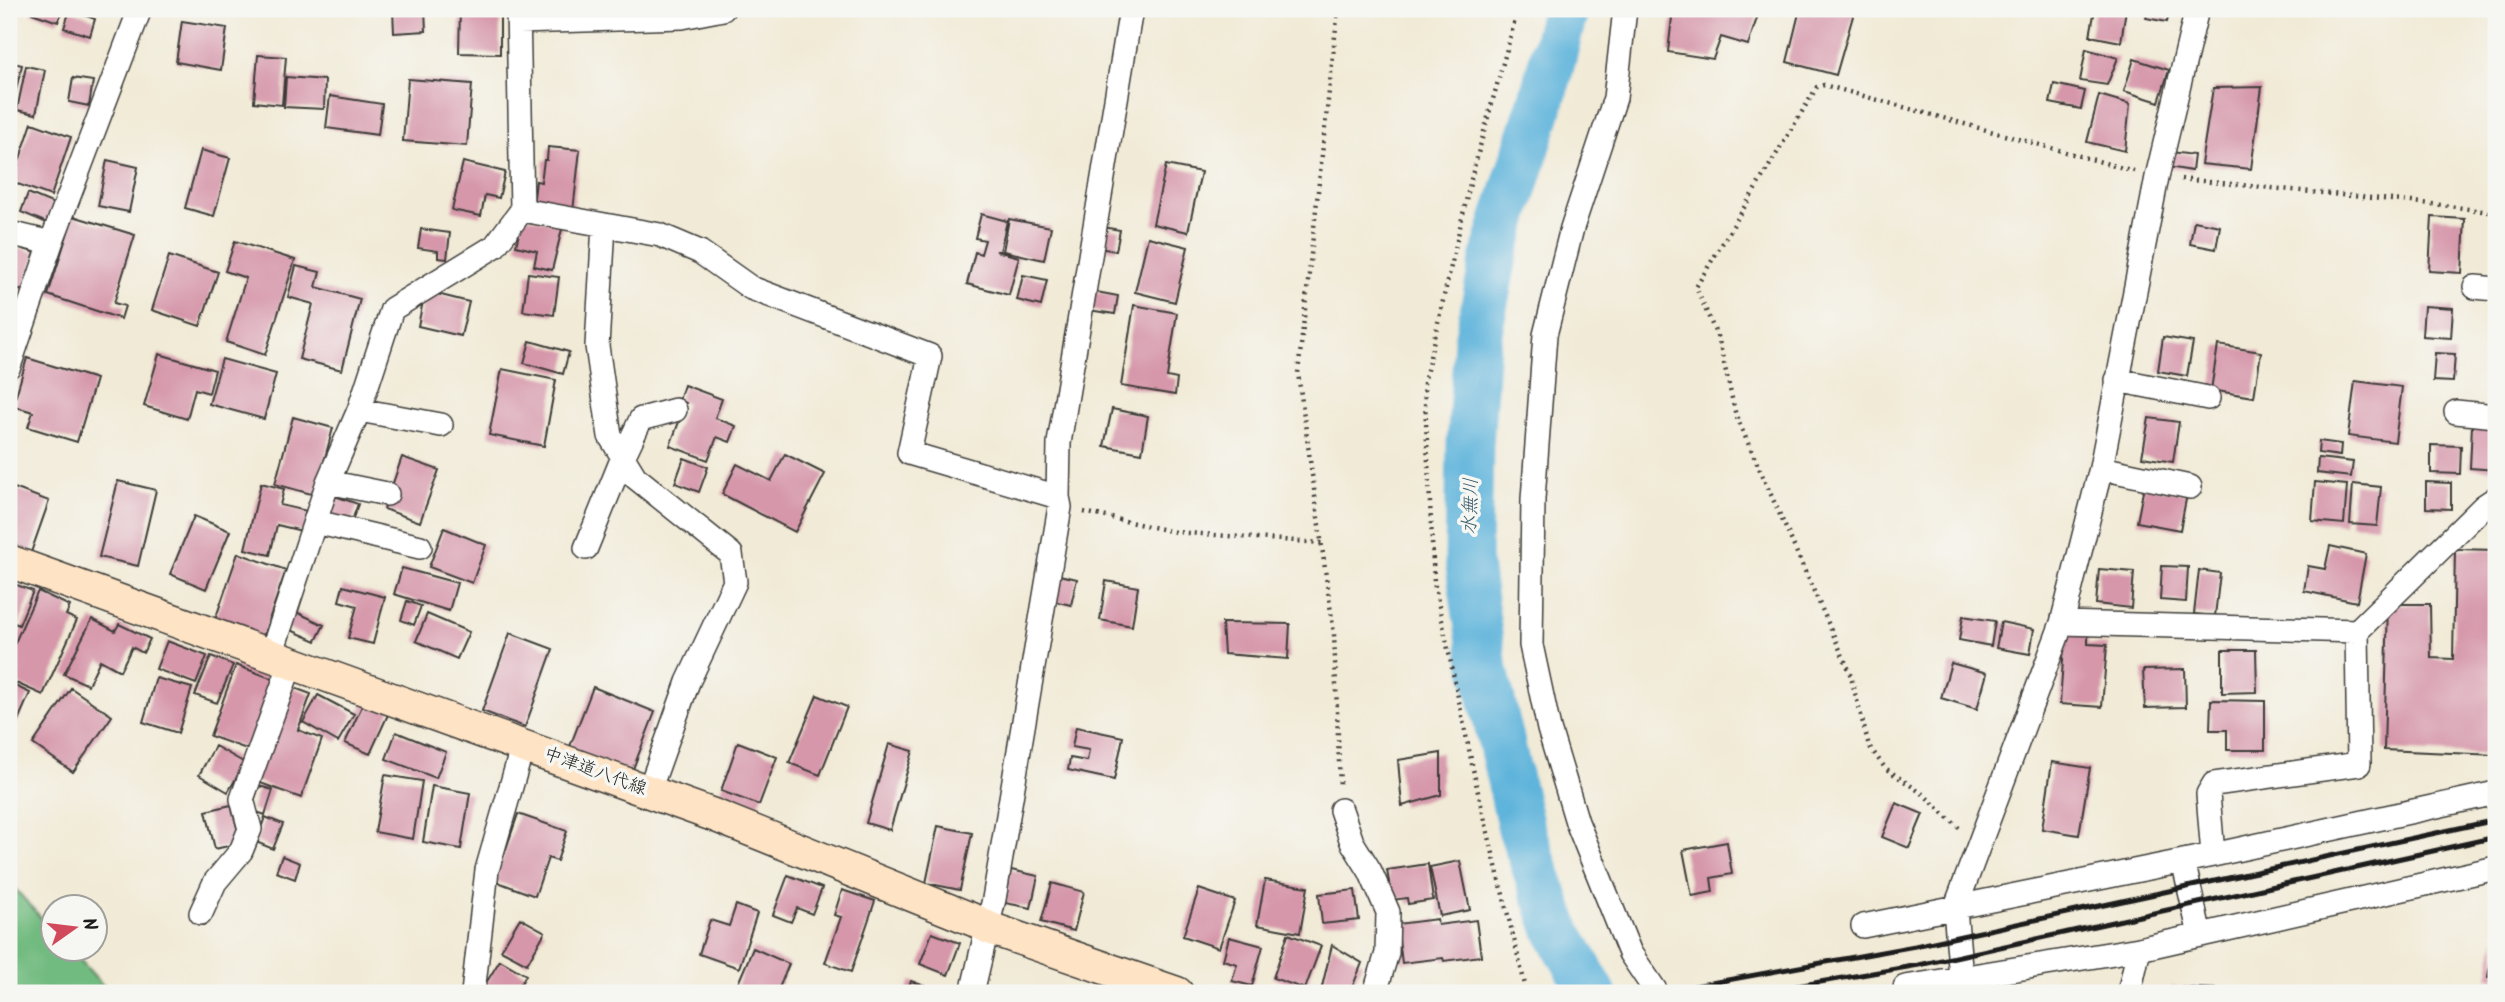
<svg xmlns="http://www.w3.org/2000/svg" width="2505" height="1002" viewBox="0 0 2505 1002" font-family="Kalam,'Klee One',sans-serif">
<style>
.forest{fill:#72bb80;stroke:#476c4e;stroke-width:2}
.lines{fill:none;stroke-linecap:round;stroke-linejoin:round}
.river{stroke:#5eb4db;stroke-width:47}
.building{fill:#d697aa}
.street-casing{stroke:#3c3b38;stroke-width:26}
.secondary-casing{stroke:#3c3b38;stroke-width:35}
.path{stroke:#3c3b38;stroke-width:4.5;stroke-dasharray:2 5;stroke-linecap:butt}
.street{stroke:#fff;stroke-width:23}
.secondary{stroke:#fee4c5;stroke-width:32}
.rail{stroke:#1c1c1c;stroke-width:5}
.labels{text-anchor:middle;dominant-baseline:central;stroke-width:7;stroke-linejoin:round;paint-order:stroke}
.street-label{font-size:18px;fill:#1c1c1c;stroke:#f6f6f2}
.water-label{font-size:19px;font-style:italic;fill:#365968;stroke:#f6f6f2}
</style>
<rect width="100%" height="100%" fill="#f6f6f2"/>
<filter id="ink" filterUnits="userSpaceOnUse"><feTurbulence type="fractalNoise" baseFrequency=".0143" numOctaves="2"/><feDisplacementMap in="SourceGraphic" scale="14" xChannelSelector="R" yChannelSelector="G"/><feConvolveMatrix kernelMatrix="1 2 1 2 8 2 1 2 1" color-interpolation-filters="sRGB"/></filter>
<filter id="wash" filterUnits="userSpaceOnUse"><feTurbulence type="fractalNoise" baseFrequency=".00686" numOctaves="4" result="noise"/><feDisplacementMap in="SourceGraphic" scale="28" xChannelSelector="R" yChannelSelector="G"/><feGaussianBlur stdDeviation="1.57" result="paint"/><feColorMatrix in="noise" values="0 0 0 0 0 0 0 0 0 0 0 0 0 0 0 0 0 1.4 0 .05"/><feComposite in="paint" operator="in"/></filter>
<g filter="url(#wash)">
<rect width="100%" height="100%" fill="#f1ead6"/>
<!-- forest -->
<path class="forest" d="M 9,882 L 52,930 L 52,950 L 71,950 L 110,993 L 9,993 Z"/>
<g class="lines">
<!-- river -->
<path class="river" d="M 1565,9 L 1545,89 L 1495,251 L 1477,342 L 1470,445 L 1468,559 L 1483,662 L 1521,828 L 1557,930 L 1593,993"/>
</g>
<g id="blocks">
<!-- building -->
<path class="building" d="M 33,9 L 63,9 L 58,22 L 32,13 Z
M 189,9 L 227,9 L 226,16 Z
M 393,9 L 425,9 L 426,31 L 394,33 Z
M 460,9 L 500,9 L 500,54 L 459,53 Z
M 1673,9 L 1760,9 L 1748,45 L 1721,37 L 1713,59 L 1668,52 Z
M 1800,9 L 1855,9 L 1836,75 L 1787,62 Z
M 2095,9 L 2126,9 L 2121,42 L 2090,36 Z
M 2148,9 L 2170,9 L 2167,22 L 2146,18 Z
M 70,10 L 95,19 L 90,36 L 64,28 Z
M 182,21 L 227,28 L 221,70 L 176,62 Z
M 2086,49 L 2118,58 L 2107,85 L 2080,81 Z
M 258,55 L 286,57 L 282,105 L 254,102 Z
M 2134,59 L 2169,70 L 2159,102 L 2124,91 Z
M 9,62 L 22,65 L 11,110 L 9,109 Z
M 26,66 L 45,70 L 36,114 L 17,110 Z
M 286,77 L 325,80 L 324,109 L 284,107 Z
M 73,78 L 93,81 L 89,106 L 69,102 Z
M 408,79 L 472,84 L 467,146 L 403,141 Z
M 2054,84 L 2085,91 L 2081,109 L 2050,103 Z
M 2262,87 L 2251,169 L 2201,164 L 2213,88 Z
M 2099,95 L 2130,104 L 2125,151 L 2087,142 Z
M 330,96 L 382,104 L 378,135 L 326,128 Z
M 32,123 L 71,137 L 51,196 L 12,182 Z
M 548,147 L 580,150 L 573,211 L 533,206 L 536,181 L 541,182 L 544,160 L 547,160 Z
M 201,150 L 230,158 L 214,216 L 185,208 Z
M 2164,151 L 2194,155 L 2192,171 L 2162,166 Z
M 9,153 L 17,155 L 12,175 L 9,174 Z
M 107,160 L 138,167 L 129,212 L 98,206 Z
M 463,162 L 505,172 L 499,198 L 485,195 L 481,216 L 452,210 Z
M 1166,165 L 1201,172 L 1188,232 L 1153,224 Z
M 28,193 L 54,204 L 47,223 L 21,212 Z
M 981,214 L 1007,221 L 1000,251 L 996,251 L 1019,257 L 1009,295 L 967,284 L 975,252 L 981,254 L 985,240 L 975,238 Z
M 73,216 L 135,235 L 114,303 L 125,306 L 121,319 L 48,295 Z
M 523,216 L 563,225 L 552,270 L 534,266 L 537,251 L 516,246 Z
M 2432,217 L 2465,219 L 2462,273 L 2429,271 Z
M 1009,219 L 1051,227 L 1044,260 L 1003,251 Z
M 2194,221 L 2220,226 L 2216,249 L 2190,244 Z
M 1097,226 L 1120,230 L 1116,251 L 1093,247 Z
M 421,229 L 450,233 L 447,259 L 438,258 L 438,251 L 418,248 Z
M 1148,237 L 1188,247 L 1175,302 L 1135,292 Z
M 235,241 L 295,260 L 265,355 L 226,342 L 246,278 L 225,271 Z
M 9,244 L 36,253 L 23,291 L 9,287 Z
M 169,256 L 218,272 L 200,326 L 152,310 Z
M 296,266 L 320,272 L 316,287 L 360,299 L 342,370 L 299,359 L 313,304 L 288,297 Z
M 528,273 L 559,277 L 554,315 L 523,311 Z
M 1023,275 L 1047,280 L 1041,306 L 1017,300 Z
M 425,291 L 469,302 L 461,336 L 418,326 Z
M 1091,291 L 1118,296 L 1115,314 L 1088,310 Z
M 1134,305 L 1177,313 L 1167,377 L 1177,379 L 1175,395 L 1121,386 Z
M 2424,306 L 2453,308 L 2451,338 L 2422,336 Z
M 2163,337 L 2193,342 L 2187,376 L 2158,371 Z
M 530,341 L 569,352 L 563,374 L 524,363 Z
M 2218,345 L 2261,352 L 2254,397 L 2211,390 Z
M 2435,353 L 2455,354 L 2453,382 L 2433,381 Z
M 159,354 L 215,370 L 209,393 L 195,389 L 187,419 L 144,406 Z
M 27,358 L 96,379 L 77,442 L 28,427 L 33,412 L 13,406 Z
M 222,359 L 276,374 L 264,419 L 209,404 Z
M 502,369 L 556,380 L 544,446 L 489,435 Z
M 2355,381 L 2402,387 L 2395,442 L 2348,436 Z
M 684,385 L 722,399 L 715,418 L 736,426 L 730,442 L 717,437 L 708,460 L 670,446 L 686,403 L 679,400 Z
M 1112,409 L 1148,416 L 1142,453 L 1104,446 Z
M 293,417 L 333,428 L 315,495 L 275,484 Z
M 2149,418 L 2179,422 L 2173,462 L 2142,457 Z
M 2472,425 L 2496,426 L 2496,470 L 2470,468 Z
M 2319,441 L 2341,444 L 2340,456 L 2318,453 Z
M 2431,445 L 2461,446 L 2460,474 L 2431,473 Z
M 785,454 L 825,474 L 795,532 L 722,494 L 737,464 L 771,481 Z
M 402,457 L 439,470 L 420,522 L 384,509 Z
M 684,458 L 708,467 L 699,492 L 675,483 Z
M 2318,458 L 2353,462 L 2351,477 L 2317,473 Z
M 118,481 L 156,490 L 138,566 L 99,557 Z
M 2315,482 L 2347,485 L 2344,524 L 2312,521 Z
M 2426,482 L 2451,483 L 2451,509 L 2426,508 Z
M 261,483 L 284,489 L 280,505 L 311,512 L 306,532 L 277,525 L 270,555 L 245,549 Z
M 2353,484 L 2381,487 L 2377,526 L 2350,524 Z
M 9,486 L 49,501 L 29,558 L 9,550 Z
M 2144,486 L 2187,494 L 2180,530 L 2137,522 Z
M 329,494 L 358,504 L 350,526 L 321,516 Z
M 194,516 L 230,531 L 206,589 L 170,574 Z
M 444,528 L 486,545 L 472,583 L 429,567 Z
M 2330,546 L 2366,554 L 2357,602 L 2304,591 L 2308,566 L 2325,569 Z
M 2455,549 L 2496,550 L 2496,755 L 2384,750 L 2388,604 L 2430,604 L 2431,658 L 2453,659 Z
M 238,553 L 286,570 L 261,643 L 213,626 Z
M 2162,566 L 2188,567 L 2186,602 L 2160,600 Z
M 402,568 L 457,583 L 449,611 L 394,594 Z
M 2099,569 L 2134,572 L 2131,608 L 2096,604 Z
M 2199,570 L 2220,573 L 2215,616 L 2194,614 Z
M 1055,574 L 1077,579 L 1071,605 L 1049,600 Z
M 1106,581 L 1138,587 L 1132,626 L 1100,620 Z
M 9,582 L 33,591 L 19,625 L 9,621 Z
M 343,586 L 385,597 L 373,644 L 348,638 L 357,606 L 339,601 Z
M 38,591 L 70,606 L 66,615 L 77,620 L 43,695 L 9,680 L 9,656 Z
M 407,601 L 421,606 L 414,625 L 401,620 Z
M 292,610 L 324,625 L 316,641 L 284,627 Z
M 427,614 L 469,632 L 457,659 L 416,641 Z
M 1963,616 L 1995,621 L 1991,646 L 1959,640 Z
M 92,619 L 115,631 L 119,624 L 150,639 L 143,653 L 132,647 L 120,671 L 100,660 L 88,685 L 64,674 Z
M 2001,622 L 2034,629 L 2030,654 L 1996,648 Z
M 1222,623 L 1290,624 L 1288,659 L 1224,654 Z
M 2065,631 L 2088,633 L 2088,644 L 2107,645 L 2102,707 L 2060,704 Z
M 510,633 L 553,649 L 525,727 L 482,711 Z
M 167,641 L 207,656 L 196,684 L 156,669 Z
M 2222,650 L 2256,650 L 2257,692 L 2222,693 Z
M 211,656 L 233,665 L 217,703 L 195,695 Z
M 1951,663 L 1987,673 L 1977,709 L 1941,698 Z
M 236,665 L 281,682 L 255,752 L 210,736 Z
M 2185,669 L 2186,707 L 2145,708 L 2143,670 Z
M 156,678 L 192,688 L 178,733 L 143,722 Z
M 9,683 L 30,693 L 9,741 Z
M 289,686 L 311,694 L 298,730 L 322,739 L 301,798 L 255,781 Z
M 593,687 L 655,712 L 631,774 L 569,749 Z
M 71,688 L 112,716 L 73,772 L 33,744 Z
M 318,695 L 354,714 L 338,742 L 303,722 Z
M 817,695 L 847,707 L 820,775 L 789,763 Z
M 366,697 L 391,708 L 370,754 L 345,743 Z
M 2211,700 L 2265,701 L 2265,750 L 2227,750 L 2227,730 L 2210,730 Z
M 1076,727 L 1123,737 L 1114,780 L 1068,770 L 1070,758 L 1087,761 L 1089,750 L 1072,747 Z
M 396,732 L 446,752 L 436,778 L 386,759 Z
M 738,742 L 777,757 L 759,805 L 721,791 Z
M 889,744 L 913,751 L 890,830 L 866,823 Z
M 215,746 L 245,763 L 228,792 L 199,775 Z
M 1441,753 L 1441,795 L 1402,806 L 1398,760 Z
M 2052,762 L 2090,768 L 2079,835 L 2042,829 Z
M 385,775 L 422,781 L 413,839 L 375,832 Z
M 259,786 L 273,790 L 265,815 L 251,810 Z
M 432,786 L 470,793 L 461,849 L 423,842 Z
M 1896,803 L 1923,814 L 1909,848 L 1882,837 Z
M 231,805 L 241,843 L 215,849 L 206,811 Z
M 518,814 L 567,831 L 557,861 L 548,858 L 535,896 L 495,881 Z
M 265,817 L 283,824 L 273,849 L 256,842 Z
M 938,826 L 972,833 L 960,890 L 926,883 Z
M 1727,842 L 1732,874 L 1711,878 L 1713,892 L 1692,896 L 1683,850 Z
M 282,856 L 300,863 L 295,879 L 276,872 Z
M 1460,861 L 1470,910 L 1440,916 L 1430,867 Z
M 1428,864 L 1433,900 L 1408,904 L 1407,898 L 1392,900 L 1387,870 Z
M 1011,870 L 1038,876 L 1031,908 L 1005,903 Z
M 788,875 L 822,888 L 812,914 L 797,908 L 791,922 L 773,915 Z
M 1265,880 L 1308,887 L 1300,933 L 1257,925 Z
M 1052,883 L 1084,892 L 1074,931 L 1041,922 Z
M 1199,889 L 1235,901 L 1219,948 L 1183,936 Z
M 842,890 L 875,901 L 851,972 L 825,963 L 841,917 L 834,915 Z
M 1355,890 L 1359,920 L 1322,924 L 1319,894 Z
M 736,905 L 757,913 L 739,968 L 699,954 L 710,920 L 729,926 Z
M 520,918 L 545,932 L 527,964 L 501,950 Z
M 1437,919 L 1438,925 L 1476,920 L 1481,956 L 1444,961 L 1443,958 L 1402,963 L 1397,924 Z
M 932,933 L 960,943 L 948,975 L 920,964 Z
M 1288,934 L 1321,946 L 1305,989 L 1273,978 Z
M 1229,937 L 1263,946 L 1252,986 L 1232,981 L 1237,964 L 1223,960 Z
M 2495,940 L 2496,940 L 2496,978 L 2488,977 Z
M 1332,945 L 1362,963 L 1350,993 L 1325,993 L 1321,991 Z
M 753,948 L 789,964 L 777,993 L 734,993 Z
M 500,960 L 526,975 L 515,993 L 493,993 L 483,988 Z
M 911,981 L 943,993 L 906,993 Z
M 2171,987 L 2218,989 L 2218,993 L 2171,993 Z"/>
</g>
</g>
<g filter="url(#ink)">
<use href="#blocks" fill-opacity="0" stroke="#3c3b38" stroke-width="2"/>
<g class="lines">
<defs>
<path id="street" d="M 1625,9 L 1615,98 L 1572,228 L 1545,335 L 1533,499 L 1531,645 L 1549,729 L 1577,822 L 1630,953 L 1657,993
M 519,22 L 682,17 L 723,9
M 522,210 L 660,235 L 700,252 L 751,288 L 930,356 L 909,453 L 1058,497
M 604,225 L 597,346 L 610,436 L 635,477 L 731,554 L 735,582 L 688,682 L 649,791
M 9,233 L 51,243
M 2475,287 L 2496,289
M 9,366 L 51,243 L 140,9
M 2117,380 L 2208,398
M 359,410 L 441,425
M 2456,412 L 2496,416
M 2101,468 L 2190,487
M 328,482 L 387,494
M 316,522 L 420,547
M 586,548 L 623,457 L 641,419 L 675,410
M 2062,623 L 2357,631
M 271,655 L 328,482 L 359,410 L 392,309 L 495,246 L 522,210 L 518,9
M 1341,810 L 1352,842 L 1370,871 L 1388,912 L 1387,953 L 1375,993
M 2213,855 L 2208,794 L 2214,784 L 2359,764 L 2357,631 L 2484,506 L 2496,498
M 2183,861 L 2200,935
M 201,913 L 215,882 L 241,851 L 250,829 L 242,799 L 291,663
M 1863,926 L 2213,855 L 2496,793
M 1961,978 L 1955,909 L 2062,623 L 2101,468 L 2157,177 L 2197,9
M 473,993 L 487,870 L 523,745
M 972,993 L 994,899 L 1060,507 L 1058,497 L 1059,443 L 1131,9
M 1905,993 L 1905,987 L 2139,949 L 2496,868
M 2129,993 L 2139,949"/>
<path id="secondary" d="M 9,561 L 716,816 L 976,921 L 989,928 L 1177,993"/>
</defs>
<!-- street casing -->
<use href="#street" class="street-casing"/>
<!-- secondary casing -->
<use href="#secondary" class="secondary-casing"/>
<!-- path -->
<path class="path" d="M 1338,9 L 1298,373 L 1334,634 L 1340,788
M 1518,9 L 1472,175 L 1424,383 L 1434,582 L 1477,788 L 1527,993
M 2181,179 L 2442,205 L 2496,213
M 1084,512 L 1175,532 L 1322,543
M 1959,828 L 1923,794 L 1885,768 L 1869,746 L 1849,670 L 1736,416 L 1719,341 L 1696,287 L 1817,87 L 1824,85 L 2134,171"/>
<!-- street -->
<use href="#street" class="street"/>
<!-- secondary -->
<use href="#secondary" class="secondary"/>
<!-- rail -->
<path class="rail" d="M 1656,993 L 1915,946 L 2496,820
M 1756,993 L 1919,965 L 2496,837"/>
</g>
</g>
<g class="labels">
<!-- street labels -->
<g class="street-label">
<text transform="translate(595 772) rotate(20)">中津道八代線</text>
</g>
<!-- water labels -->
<g class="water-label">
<text transform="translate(1471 506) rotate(-88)">水無川</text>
</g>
</g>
<!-- margin -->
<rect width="2505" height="1002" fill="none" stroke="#f6f6f2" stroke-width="35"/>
<!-- north arrow -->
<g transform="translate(74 928) rotate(76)"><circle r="33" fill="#f6f6f2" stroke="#9f9f9c" stroke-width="2"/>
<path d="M0-5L12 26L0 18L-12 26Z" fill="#d1495b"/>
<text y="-10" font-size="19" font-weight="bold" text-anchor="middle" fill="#1c1c1c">N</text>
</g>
</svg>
